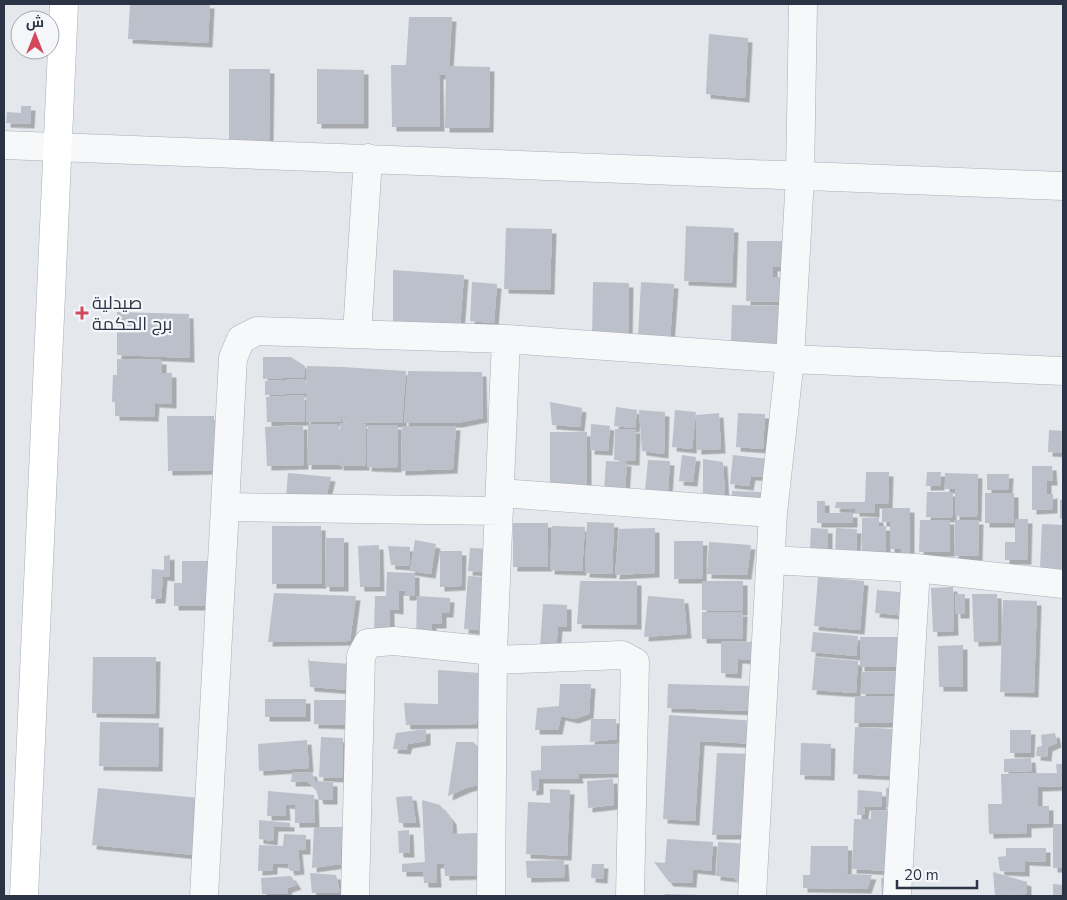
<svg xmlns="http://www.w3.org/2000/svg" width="1067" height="900" viewBox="0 0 1067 900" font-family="'Nunito Sans',Cairo,sans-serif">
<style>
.building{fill:#bbc0ca;filter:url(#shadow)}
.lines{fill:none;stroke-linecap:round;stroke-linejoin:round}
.street-casing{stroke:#a9aeb7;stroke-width:29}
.secondary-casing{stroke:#a9aeb7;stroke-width:29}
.street{stroke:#f7f8fa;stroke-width:28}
.secondary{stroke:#fff;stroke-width:28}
.poi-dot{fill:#d1495b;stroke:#f4f6f9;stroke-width:2}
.labels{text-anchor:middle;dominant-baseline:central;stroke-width:4.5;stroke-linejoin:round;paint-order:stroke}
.poi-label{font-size:18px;fill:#2b3445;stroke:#f4f6f9;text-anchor:start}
</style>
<defs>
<filter id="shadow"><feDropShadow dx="4.5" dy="4.5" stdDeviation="0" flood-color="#0004"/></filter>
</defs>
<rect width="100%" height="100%" fill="#e4e7ec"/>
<!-- building -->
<path class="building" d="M 130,4 L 210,4 L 208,43 L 128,39 Z
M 409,17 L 452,17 L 449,66 L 490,67 L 489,128 L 445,128 L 446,75 L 439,75 L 440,127 L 392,127 L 391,65 L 406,65 Z
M 709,34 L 748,38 L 745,98 L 706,94 Z
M 229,69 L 270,69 L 269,142 L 229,142 Z
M 317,69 L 364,70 L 364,124 L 317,124 Z
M 21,106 L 31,106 L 30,124 L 6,123 L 7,112 L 21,113 Z
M 686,226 L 734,228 L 732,283 L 684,281 Z
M 506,228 L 552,229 L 550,290 L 504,289 Z
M 747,241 L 791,241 L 790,267 L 773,267 L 773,277 L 791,277 L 791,302 L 746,301 Z
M 393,270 L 464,275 L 460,327 L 393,325 Z
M 472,282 L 497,284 L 494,323 L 470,321 Z
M 593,282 L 629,283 L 628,340 L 592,339 Z
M 641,282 L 674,284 L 670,340 L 638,338 Z
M 732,305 L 782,306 L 781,345 L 731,344 Z
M 117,312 L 189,314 L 190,358 L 117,355 Z
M 263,357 L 291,357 L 305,366 L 304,377 L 263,379 Z
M 117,359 L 162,360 L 162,373 L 172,373 L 172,404 L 155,403 L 154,417 L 115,416 L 115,402 L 112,402 L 113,375 L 117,375 Z
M 307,366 L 342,367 L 341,422 L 306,422 Z
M 342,367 L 406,371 L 402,423 L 342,422 Z
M 408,371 L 482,372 L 483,418 L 458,423 L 404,423 Z
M 306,379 L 306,393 L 265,395 L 265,381 Z
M 304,395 L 305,421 L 267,422 L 266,397 Z
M 550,402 L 582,408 L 580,427 L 552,425 Z
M 616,407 L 637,410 L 635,428 L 614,426 Z
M 639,410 L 665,412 L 664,454 L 642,451 Z
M 675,410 L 696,412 L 692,449 L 672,447 Z
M 719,413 L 721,449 L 697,450 L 696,415 Z
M 738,413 L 765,414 L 763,449 L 736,447 Z
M 167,416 L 214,416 L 215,470 L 168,471 Z
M 340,423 L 366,424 L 365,466 L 339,466 Z
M 308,424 L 339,425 L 338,465 L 307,465 Z
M 591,424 L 610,426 L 608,451 L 590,450 Z
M 303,425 L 304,465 L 267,466 L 265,427 Z
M 368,425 L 398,425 L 397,468 L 367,467 Z
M 402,426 L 456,426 L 453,469 L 401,471 Z
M 615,429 L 636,429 L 635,461 L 614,460 Z
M 1049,430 L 1063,431 L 1063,453 L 1048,452 Z
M 550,432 L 587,432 L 587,489 L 550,489 Z
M 682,455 L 696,457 L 693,482 L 679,481 Z
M 733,455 L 769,459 L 768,477 L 751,476 L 749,486 L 730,484 Z
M 703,459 L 723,462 L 725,496 L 703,493 Z
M 648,460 L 670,461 L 668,492 L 645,491 Z
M 606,461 L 627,462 L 625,492 L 604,491 Z
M 1032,466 L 1052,466 L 1053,481 L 1047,481 L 1047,495 L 1053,494 L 1053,509 L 1032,510 Z
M 866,472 L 889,472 L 888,504 L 875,504 L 875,513 L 855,512 L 855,509 L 835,508 L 836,502 L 865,502 Z
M 927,472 L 941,472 L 940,486 L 926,486 Z
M 288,473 L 331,477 L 325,502 L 286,498 Z
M 945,473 L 978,474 L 977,517 L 955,516 L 955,489 L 945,489 Z
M 987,474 L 1009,474 L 1008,490 L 987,490 Z
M 732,491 L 762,492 L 761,503 L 732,501 Z
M 927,492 L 953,492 L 952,518 L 926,517 Z
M 985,493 L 1014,493 L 1014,523 L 985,523 Z
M 1060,500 L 1063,500 L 1063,518 L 1060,519 Z
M 817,501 L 825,501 L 825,513 L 853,513 L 853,523 L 817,523 Z
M 882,508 L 910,508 L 910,558 L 901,558 L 901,549 L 890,549 L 890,522 L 882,522 Z
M 862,518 L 879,518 L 879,526 L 886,526 L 886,559 L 862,559 Z
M 1015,519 L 1028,519 L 1027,560 L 1005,560 L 1005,542 L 1015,542 Z
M 920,520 L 950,520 L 950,552 L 919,552 Z
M 955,520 L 979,520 L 978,556 L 954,556 Z
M 587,522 L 614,523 L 612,574 L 585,573 Z
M 513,523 L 548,523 L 548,567 L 513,567 Z
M 1042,524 L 1063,525 L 1063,569 L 1040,568 Z
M 272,526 L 321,526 L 322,584 L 272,584 Z
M 552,526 L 585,527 L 582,571 L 550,570 Z
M 655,528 L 655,573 L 615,575 L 619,529 Z
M 811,528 L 828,529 L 828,550 L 810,549 Z
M 836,528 L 857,529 L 856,557 L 835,556 Z
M 326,538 L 344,538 L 344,587 L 325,587 Z
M 415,540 L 436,544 L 431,574 L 410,571 Z
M 674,541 L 703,541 L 702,579 L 674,579 Z
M 709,542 L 751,545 L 747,575 L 707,574 Z
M 379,545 L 380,587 L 360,587 L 358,546 Z
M 388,546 L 410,547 L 409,566 L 391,565 Z
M 470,548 L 495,549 L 494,573 L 468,571 Z
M 440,551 L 462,551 L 461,586 L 440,587 Z
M 170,555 L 170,577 L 163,576 L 161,599 L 151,599 L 152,569 L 164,570 L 164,556 Z
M 182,561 L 213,561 L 213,606 L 174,606 L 174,583 L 182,583 Z
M 387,572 L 415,573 L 415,596 L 405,596 L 405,591 L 399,591 L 399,610 L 390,609 L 390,629 L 374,629 L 375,596 L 386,596 Z
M 468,576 L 493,578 L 490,631 L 464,629 Z
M 818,577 L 864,581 L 860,630 L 814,626 Z
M 580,581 L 637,581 L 637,625 L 577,624 Z
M 702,581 L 743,581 L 743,611 L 702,610 Z
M 953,587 L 954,631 L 933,632 L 931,588 Z
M 877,590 L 910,593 L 908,616 L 875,613 Z
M 274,593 L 356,596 L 350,641 L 268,642 Z
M 955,594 L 965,594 L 965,614 L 956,614 Z
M 972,594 L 997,594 L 998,641 L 974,642 Z
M 417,596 L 450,598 L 449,613 L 442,613 L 442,624 L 432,624 L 431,641 L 416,640 Z
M 648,596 L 684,599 L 687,634 L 644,637 Z
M 1003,600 L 1037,601 L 1034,693 L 1000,692 Z
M 543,604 L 567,605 L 567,627 L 558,627 L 556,651 L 540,647 Z
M 702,612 L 743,612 L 742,639 L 702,639 Z
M 813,632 L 858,636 L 856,656 L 811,652 Z
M 860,637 L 899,637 L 898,667 L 860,667 Z
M 721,641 L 755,642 L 755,660 L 738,659 L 737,674 L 721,673 Z
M 963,645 L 963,687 L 939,687 L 938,646 Z
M 93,657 L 156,657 L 155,714 L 92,713 Z
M 815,657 L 858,661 L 856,693 L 812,690 Z
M 308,658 L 310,661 L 351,664 L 349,690 L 310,687 Z
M 438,670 L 481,673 L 485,695 L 476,724 L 406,725 L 404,703 L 438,704 Z
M 861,672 L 899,672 L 899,694 L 861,694 Z
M 560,684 L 591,684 L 589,714 L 574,719 L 561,716 L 558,730 L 535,730 L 537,708 L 559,706 Z
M 668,684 L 753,686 L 753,711 L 667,708 Z
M 855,696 L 895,696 L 895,723 L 854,723 Z
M 265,699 L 306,699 L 306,717 L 265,717 Z
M 314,700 L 352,700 L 351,725 L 314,724 Z
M 669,715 L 756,721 L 755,744 L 700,741 L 695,821 L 663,819 Z
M 591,719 L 616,719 L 617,739 L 590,742 Z
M 100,722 L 159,723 L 158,767 L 99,766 Z
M 855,727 L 894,729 L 892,776 L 853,774 Z
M 426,729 L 426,741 L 408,744 L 406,750 L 393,749 L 396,733 Z
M 1010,730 L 1031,730 L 1030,753 L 1010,753 Z
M 1055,733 L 1057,743 L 1048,747 L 1047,757 L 1036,756 L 1037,747 L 1042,746 L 1041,735 Z
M 321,737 L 343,738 L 342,778 L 319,777 Z
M 307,740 L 309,768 L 259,771 L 258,744 Z
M 456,742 L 473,742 L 482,750 L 481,784 L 466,788 L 448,796 Z
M 801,743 L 831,744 L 830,776 L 800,775 Z
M 620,744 L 620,773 L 578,774 L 579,779 L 539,779 L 539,790 L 532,791 L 531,771 L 541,770 L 541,746 Z
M 717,753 L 751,754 L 751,835 L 712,835 Z
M 1031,758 L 1032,771 L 1004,772 L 1004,759 Z
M 1056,764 L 1063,764 L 1063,786 L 1038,787 L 1038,806 L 1049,806 L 1049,823 L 1027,824 L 1027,833 L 989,834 L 988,804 L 1002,804 L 1001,774 L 1057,773 Z
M 312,772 L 315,781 L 333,782 L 333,800 L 319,800 L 316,790 L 308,782 L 291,782 L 292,773 Z
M 613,779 L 614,805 L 588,808 L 587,781 Z
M 894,787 L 894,806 L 886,807 L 886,788 Z
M 98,788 L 199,798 L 194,855 L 92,845 Z
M 550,789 L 570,790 L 567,856 L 526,854 L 528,802 L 550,803 Z
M 858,790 L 882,792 L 882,807 L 865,806 L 864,815 L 857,815 Z
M 268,791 L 314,795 L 315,823 L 295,823 L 295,805 L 285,804 L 286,816 L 267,816 Z
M 412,796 L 416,823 L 399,823 L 396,797 Z
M 422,800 L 440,805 L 452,820 L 453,834 L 477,833 L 479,875 L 445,876 L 444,863 L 436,864 L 437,883 L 424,883 L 423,872 L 402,872 L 402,864 L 425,862 Z
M 871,810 L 891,811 L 889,871 L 852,869 L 854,819 L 871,819 Z
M 259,820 L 290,823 L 290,827 L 274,827 L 273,841 L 259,839 Z
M 1053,824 L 1063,824 L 1063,868 L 1053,868 Z
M 314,827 L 348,827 L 347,849 L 340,849 L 341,864 L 312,868 Z
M 409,830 L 410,853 L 399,853 L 398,831 Z
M 284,834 L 306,835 L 306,850 L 298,850 L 300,870 L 290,871 L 288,864 L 273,863 L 273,870 L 258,871 L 259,845 L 283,846 Z
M 667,839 L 713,842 L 711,871 L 693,869 L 692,883 L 669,882 L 654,862 L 665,863 Z
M 718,842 L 747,844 L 745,891 L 734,878 L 716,876 Z
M 811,846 L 848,846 L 847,874 L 872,875 L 867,889 L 803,888 L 803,875 L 810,875 Z
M 1006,848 L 1046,848 L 1046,862 L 1025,861 L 1025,872 L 1000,871 L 998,857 L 1006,856 Z
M 564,860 L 565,877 L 527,878 L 526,861 Z
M 592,864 L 604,864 L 603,879 L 591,878 Z
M 993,872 L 1027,882 L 1027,894 L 995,895 Z
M 310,873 L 336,875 L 340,892 L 312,893 Z
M 291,876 L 297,885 L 288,888 L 287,894 L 262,894 L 261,878 Z
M 881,878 L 892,878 L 893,896 L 882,896 Z
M 1053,884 L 1063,885 L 1063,896 L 1053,896 Z
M 665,894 L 699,895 L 699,896 L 664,896 Z"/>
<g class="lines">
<defs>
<path id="street" d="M 4,145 L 1063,186
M 357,334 L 368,158
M 500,493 L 773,513
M 226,507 L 499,511
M 771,560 L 916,568
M 493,660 L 622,655 L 635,662 L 630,896
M 204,896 L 233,358 L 241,339 L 257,331 L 506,339 L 790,359 L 1063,371
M 355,896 L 361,656 L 368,643 L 394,641 L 493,651
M 491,896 L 493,651 L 506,339
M 752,896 L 773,513 L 790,359 L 800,176 L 803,4
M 897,896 L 916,568 L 1063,584"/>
<path id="secondary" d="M 24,896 L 64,4"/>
</defs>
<!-- street casing -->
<use href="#street" class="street-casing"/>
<!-- secondary casing -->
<use href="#secondary" class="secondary-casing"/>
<!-- street -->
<use href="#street" class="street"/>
<!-- secondary -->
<use href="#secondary" class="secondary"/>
</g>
<!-- markers -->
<path class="poi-dot" d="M79.5 305.5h5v5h5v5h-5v5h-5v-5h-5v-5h5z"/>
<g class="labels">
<!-- poi labels -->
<g class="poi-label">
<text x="92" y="303">صيدلية<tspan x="92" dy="21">برج الحكمة</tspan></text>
</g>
</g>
<!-- border -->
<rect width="1067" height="900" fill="none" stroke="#2b3445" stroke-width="10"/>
<!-- north arrow -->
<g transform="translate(35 35)"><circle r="24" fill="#f4f6f9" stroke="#a4a8b1"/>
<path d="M0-4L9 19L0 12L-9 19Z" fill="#d1495b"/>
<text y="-8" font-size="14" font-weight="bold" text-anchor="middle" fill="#2b3445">ش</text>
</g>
<!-- scale -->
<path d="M897 880v8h80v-8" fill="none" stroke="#2b3445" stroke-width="2.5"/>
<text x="904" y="880" font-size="15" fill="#2b3445" stroke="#f4f6f9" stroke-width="4" paint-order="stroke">20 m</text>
</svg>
